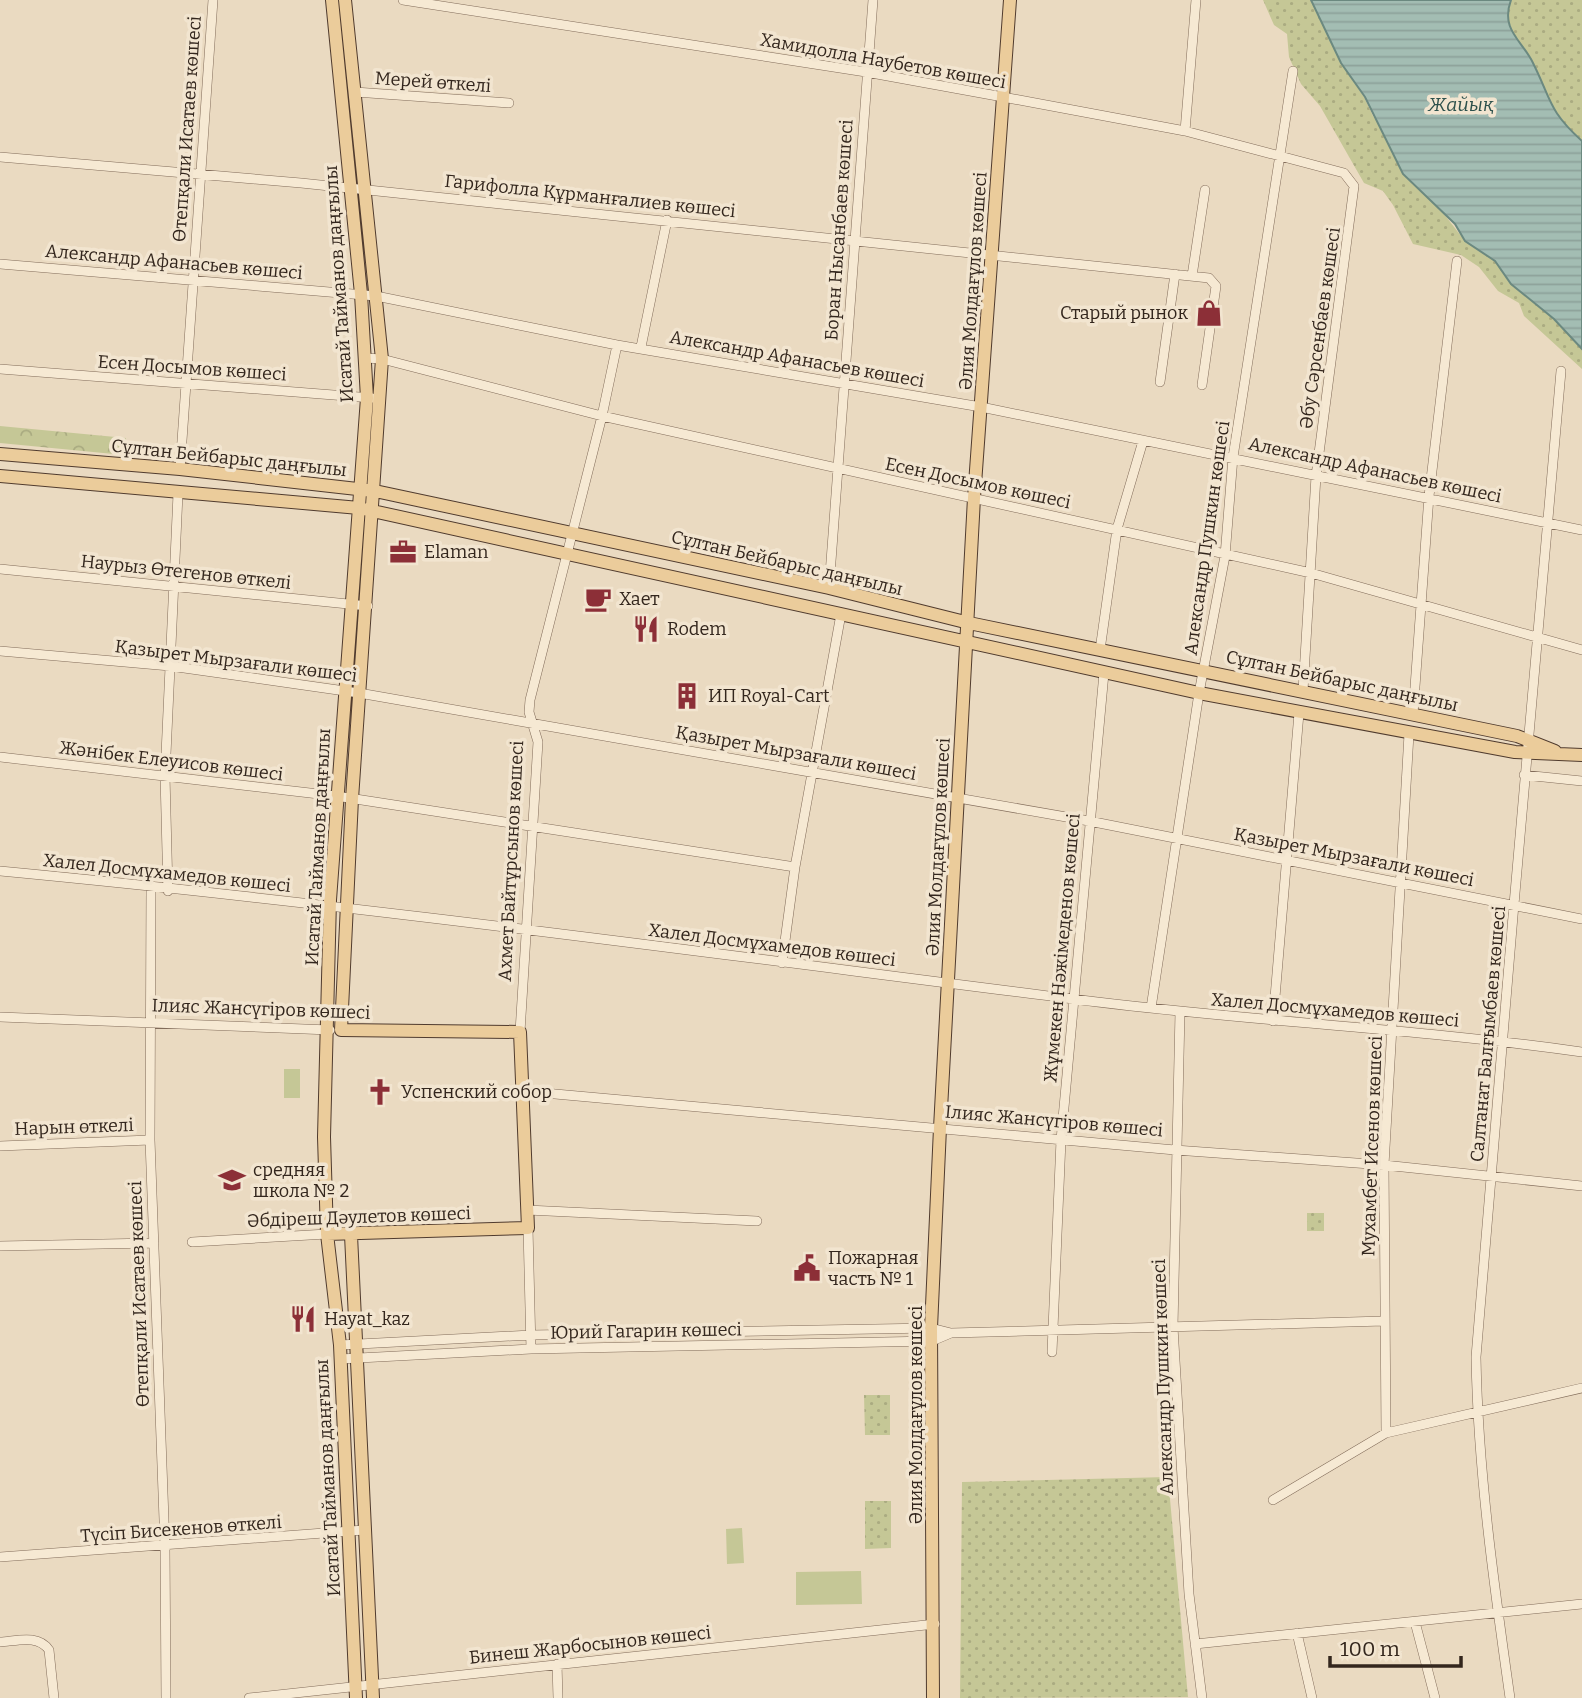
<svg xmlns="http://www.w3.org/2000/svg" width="1582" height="1698" viewBox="0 0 1582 1698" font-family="Bitter,serif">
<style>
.grass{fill:url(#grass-dots)}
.forest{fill:url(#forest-crowns)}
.pitch{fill:#c5c796}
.water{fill:url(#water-rules);stroke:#6b8980;stroke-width:2}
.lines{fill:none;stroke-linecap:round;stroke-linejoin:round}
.minor-casing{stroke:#826c5a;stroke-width:10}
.major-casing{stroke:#503b2e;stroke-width:14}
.minor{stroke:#f6e9d3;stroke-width:9}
.major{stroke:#ebcc9b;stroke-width:12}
.labels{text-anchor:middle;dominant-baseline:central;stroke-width:7;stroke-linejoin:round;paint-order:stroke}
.street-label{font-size:18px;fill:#33261d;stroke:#f2e5d0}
.poi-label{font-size:18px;fill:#33261d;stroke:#f2e5d0;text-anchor:start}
.water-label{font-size:19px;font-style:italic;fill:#2d514c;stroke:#f2e5d0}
</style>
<defs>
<pattern id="grass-dots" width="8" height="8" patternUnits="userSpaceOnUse" patternTransform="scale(1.75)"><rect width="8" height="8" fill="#c5c796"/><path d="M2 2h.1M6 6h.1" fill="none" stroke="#aaab81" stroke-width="1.8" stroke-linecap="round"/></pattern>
<pattern id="forest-crowns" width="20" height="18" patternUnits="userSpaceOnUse" patternTransform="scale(1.75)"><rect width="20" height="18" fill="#c5c796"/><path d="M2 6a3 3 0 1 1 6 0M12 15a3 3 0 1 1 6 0" fill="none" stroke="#aaab81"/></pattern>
<pattern id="water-rules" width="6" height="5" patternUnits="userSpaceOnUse" patternTransform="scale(1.75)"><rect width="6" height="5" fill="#a3bdb3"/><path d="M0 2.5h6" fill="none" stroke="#8da29a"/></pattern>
</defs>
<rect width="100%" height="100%" fill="#eadac1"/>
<!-- grass -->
<path class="grass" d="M 1263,0 L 1311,0 L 1341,63 L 1364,97 L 1373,116 L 1440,209 L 1465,241 L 1495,261 L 1511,284 L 1554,319 L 1582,349 L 1582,369 L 1524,316 L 1519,303 L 1498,291 L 1479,267 L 1461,255 L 1413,244 L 1393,205 L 1383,191 L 1364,183 L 1320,106 L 1301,84 L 1289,57 L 1287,34 L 1274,25 Z
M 1511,0 L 1582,0 L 1582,141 C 1548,110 1552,101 1533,63 C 1522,40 1500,30 1511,0 Z
M 1307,1213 L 1324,1213 L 1324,1231 L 1307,1231 Z
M 864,1395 L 890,1395 L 890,1435 L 865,1435 Z
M 1168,1477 L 1188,1697 L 960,1698 L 962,1482 Z
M 865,1501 L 891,1501 L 891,1548 L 865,1549 Z"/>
<!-- forest -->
<path class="forest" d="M 0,426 L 126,438 L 124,455 L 0,443 Z"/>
<!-- pitch -->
<path class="pitch" d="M 284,1069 L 300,1069 L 300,1098 L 284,1098 Z
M 742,1528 L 744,1563 L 727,1564 L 726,1529 Z
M 861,1571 L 862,1604 L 796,1605 L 796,1572 Z"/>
<!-- water -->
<path class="water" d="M 1311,0 L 1511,0 C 1500,30 1522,40 1533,63 C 1552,101 1548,110 1582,141 L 1582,349 L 1554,319 L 1511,284 L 1495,261 L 1465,241 L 1455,224 L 1403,174 L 1365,97 L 1341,63 Z"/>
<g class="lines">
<defs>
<path id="minor" d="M 403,0 L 866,72 L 1003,97 L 1185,131 L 1344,173 L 1354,186 L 1316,476 L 1303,691
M 355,92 L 509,103
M 1185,131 L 1196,0
M 0,157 L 301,183 L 1209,278 L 1216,286 L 1202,385
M 0,264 L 376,296 L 617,345 L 981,407 L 1582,530
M 1192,276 L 1205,190
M 641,347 L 667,220
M 365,358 L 382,359 L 602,416 L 1311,573 L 1582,650
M 0,369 L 372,398
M 1160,382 L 1175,274
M 180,469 L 213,0
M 0,569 L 368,606
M 829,588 L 873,0
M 1100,650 L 1117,529 L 1143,441
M 0,651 L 170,666 L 359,693 L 1089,821 L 1582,919
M 1413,714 L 1429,496 L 1457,261
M 0,757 L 336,796 L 795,867
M 1524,775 L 1582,781
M 0,871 C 358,905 716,954 1073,999 C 1242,1021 1413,1028 1582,1052
M 151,888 L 150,1140 L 165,1547 L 166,1698
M 168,891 L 165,776 L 178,494
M 782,963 L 795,867 L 841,614
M 1151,1008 L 1199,693 L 1225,556 L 1233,457 L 1293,71
M 1180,1012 L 1173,1327 L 1189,1594 L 1202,1698
M 0,1017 L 330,1030
M 1273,1021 L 1299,713
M 520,1032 L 538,742 L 529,712 L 530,700 L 602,416 L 617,345
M 522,1091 L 1175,1150 L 1384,1165 L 1582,1186
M 0,1146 L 150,1140
M 527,1210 L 757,1221
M 528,1228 L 531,1349
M 192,1242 L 327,1234
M 0,1246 L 154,1243
M 340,1345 L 531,1335 L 931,1328 L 951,1333 L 1384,1321
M 1052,1352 L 1061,1140 L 1104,673
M 340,1359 L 531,1349 L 932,1341 L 951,1333
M 1386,1433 L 1384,1165 L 1409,734
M 1273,1500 L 1386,1433 L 1582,1388
M 0,1557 L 364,1530
M 1415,1622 L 1435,1698
M 1297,1633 L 1312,1698
M 0,1642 C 17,1641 38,1634 49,1650 L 54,1698
M 1195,1644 L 1582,1604
M 557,1664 L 558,1698
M 249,1698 L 935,1624
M 1510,1698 C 1494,1585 1478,1471 1476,1357 C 1504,1028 1530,700 1561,371"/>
<path id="major" d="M 332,0 L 361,294 L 367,398 L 330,900 L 324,1137 L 327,1234 L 340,1345 L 356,1698
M 0,454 L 180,469 L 375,491 L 829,588 L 969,623 L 1517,736 L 1555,751
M 0,476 L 359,508 L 1199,693 L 1515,752 L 1582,755
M 327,1234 L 528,1228 L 520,1032 L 341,1030 L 352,799 L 382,359 L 345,0
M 351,1235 L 373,1698
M 933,1698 L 931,1328 L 940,1128 L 974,498 L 1010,0"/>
</defs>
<!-- minor casing -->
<use href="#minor" class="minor-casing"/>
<!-- major casing -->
<use href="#major" class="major-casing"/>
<!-- minor -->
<use href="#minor" class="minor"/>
<!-- major -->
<use href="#major" class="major"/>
</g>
<!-- icons -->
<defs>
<symbol id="shop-bare" viewBox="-9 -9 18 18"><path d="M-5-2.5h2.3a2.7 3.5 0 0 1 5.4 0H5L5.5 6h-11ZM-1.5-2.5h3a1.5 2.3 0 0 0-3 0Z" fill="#8c2f37" stroke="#f2e5d0" stroke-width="2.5" paint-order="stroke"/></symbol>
<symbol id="office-bare" viewBox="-9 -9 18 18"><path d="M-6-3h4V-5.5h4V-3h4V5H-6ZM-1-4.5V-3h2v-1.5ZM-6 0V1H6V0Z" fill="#8c2f37" stroke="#f2e5d0" stroke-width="2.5" paint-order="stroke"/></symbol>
<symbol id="cafe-bare" viewBox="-9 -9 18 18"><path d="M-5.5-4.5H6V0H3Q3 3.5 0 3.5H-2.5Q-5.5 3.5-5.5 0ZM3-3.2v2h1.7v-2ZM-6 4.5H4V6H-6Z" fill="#8c2f37" stroke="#f2e5d0" stroke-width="2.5" paint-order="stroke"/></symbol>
<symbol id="restaurant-bare" viewBox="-9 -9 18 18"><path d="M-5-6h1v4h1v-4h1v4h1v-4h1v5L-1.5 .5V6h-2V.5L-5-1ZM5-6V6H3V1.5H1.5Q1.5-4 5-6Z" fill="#8c2f37" stroke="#f2e5d0" stroke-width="2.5" paint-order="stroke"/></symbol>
<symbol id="building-bare" viewBox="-9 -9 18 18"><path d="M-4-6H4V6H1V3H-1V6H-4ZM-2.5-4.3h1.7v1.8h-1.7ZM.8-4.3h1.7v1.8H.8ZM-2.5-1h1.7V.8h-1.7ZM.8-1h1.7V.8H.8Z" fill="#8c2f37" stroke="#f2e5d0" stroke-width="2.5" paint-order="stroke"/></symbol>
<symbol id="church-bare" viewBox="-9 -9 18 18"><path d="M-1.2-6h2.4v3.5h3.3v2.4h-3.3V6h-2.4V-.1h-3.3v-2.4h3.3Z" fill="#8c2f37" stroke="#f2e5d0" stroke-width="2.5" paint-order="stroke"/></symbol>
<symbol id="school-bare" viewBox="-9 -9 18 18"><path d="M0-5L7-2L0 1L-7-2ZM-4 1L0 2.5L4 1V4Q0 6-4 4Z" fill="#8c2f37" stroke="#f2e5d0" stroke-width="2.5" paint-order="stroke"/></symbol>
<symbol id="civic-bare" viewBox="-9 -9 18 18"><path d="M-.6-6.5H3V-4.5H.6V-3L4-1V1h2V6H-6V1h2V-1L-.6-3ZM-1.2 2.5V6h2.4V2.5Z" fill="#8c2f37" stroke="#f2e5d0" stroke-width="2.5" paint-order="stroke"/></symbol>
</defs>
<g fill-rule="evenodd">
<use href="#shop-bare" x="1190" y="294" width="38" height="38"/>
<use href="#office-bare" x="384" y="533" width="38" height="38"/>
<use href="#cafe-bare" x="579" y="580" width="38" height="38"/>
<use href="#restaurant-bare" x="627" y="610" width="38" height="38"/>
<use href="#building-bare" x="668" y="677" width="38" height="38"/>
<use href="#church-bare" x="361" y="1073" width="38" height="38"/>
<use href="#school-bare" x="213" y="1161" width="38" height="38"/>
<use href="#civic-bare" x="788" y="1249" width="38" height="38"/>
<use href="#restaurant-bare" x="284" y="1300" width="38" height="38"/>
</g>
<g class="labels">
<!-- street labels -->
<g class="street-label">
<text transform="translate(883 61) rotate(10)">Хамидолла Наубетов көшесі</text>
<text transform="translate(433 82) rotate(4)">Мерей өткелі</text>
<text transform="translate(187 129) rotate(-86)">Өтепқали Исатаев көшесі</text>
<text transform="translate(590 196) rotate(6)">Гарифолла Құрманғалиев көшесі</text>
<text transform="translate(839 230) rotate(-86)">Боран Нысанбаев көшесі</text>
<text transform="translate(174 262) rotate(5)">Александр Афанасьев көшесі</text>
<text transform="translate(973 281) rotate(-86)">Әлия Молдағұлов көшесі</text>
<text transform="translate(339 284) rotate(-94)">Исатай Тайманов даңғылы</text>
<text transform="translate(1320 328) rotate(-82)">Әбу Сәрсенбаев көшесі</text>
<text transform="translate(797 359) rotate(10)">Александр Афанасьев көшесі</text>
<text transform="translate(192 368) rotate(4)">Есен Досымов көшесі</text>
<text transform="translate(229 458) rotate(6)">Сұлтан Бейбарыс даңғылы</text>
<text transform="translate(1375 470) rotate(12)">Александр Афанасьев көшесі</text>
<text transform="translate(978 483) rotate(12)">Есен Досымов көшесі</text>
<text transform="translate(1207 538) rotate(-82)">Александр Пушкин көшесі</text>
<text transform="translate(787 563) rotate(13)">Сұлтан Бейбарыс даңғылы</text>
<text transform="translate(186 572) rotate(6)">Наурыз Өтегенов өткелі</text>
<text transform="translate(236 661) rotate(7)">Қазырет Мырзағали көшесі</text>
<text transform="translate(1342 681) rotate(12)">Сұлтан Бейбарыс даңғылы</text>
<text transform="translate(796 753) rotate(10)">Қазырет Мырзағали көшесі</text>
<text transform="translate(171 761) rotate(7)">Жәнібек Елеуисов көшесі</text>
<text transform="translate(318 847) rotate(-87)">Исатай Тайманов даңғылы</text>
<text transform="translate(938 847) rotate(-87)">Әлия Молдағұлов көшесі</text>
<text transform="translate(1354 857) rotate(11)">Қазырет Мырзағали көшесі</text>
<text transform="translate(511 861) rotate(-87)">Ахмет Байтұрсынов көшесі</text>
<text transform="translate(167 873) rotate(6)">Халел Досмұхамедов көшесі</text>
<text transform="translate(772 945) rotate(7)">Халел Досмұхамедов көшесі</text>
<text transform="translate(1062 948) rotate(-85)">Жұмекен Нәжімеденов көшесі</text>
<text transform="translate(261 1009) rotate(2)">Ілияс Жансүгіров көшесі</text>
<text transform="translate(1335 1010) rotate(5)">Халел Досмұхамедов көшесі</text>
<text transform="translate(1488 1034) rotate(-85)">Салтанат Балғымбаев көшесі</text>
<text transform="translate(1054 1121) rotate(5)">Ілияс Жансүгіров көшесі</text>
<text transform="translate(74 1127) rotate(-2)">Нарын өткелі</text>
<text transform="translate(1372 1146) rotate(-88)">Мухамбет Исенов көшесі</text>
<text transform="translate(359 1217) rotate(-2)">Әбдіреш Дәулетов көшесі</text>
<text transform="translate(139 1294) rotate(-92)">Өтепқали Исатаев көшесі</text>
<text transform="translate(646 1331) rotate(-1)">Юрий Гагарин көшесі</text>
<text transform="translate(1163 1377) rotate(-92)">Александр Пушкин көшесі</text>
<text transform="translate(916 1415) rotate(-90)">Әлия Молдағұлов көшесі</text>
<text transform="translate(328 1478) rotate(-93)">Исатай Тайманов даңғылы</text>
<text transform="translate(181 1529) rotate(-4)">Түсіп Бисекенов өткелі</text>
<text transform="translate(590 1645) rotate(-6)">Бинеш Жарбосынов көшесі</text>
</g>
<!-- poi labels -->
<g class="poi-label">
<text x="1188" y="313" text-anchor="end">Старый рынок</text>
<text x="424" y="552">Elaman</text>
<text x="619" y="599">Хает</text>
<text x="667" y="629">Rodem</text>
<text x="708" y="696">ИП Royal-Cart</text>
<text x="401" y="1092">Успенский собор</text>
<text x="253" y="1170">cредняя<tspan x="253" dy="21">школа № 2</tspan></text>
<text x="828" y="1258">Пожарная<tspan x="828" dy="21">часть № 1</tspan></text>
<text x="324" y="1319">Hayat_kaz</text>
</g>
<!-- water labels -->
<g class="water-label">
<text x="1461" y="104">Жайық</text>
</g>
</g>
<!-- scale -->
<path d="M1330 1656v10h131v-10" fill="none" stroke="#33261d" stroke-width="3.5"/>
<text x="1340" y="1656" font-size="21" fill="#33261d" stroke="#f2e5d0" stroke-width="5" paint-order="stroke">100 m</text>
</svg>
